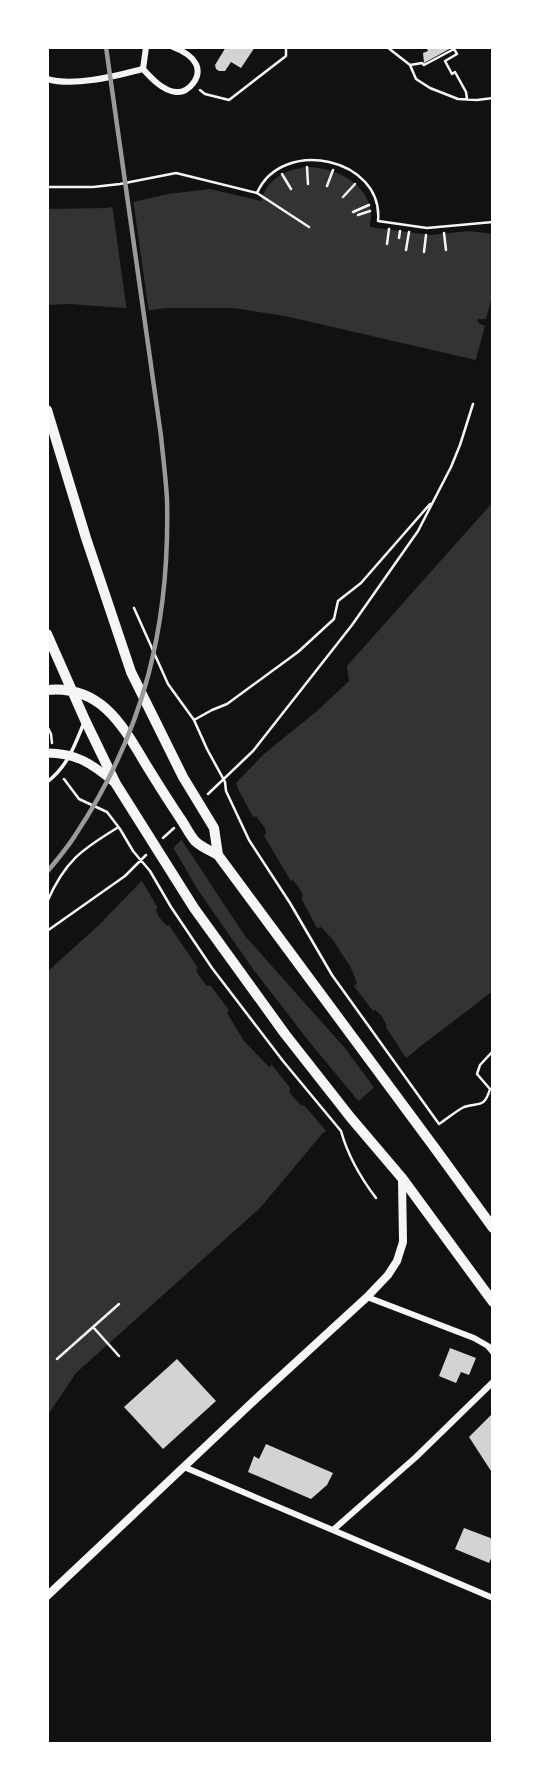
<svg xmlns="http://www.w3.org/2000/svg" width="540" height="1791" viewBox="0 0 540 1791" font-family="'Exo 2',sans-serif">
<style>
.water{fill:#333}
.pier{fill:#111}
.building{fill:#d3d3d3}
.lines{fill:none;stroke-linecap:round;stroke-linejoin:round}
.path{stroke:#f5f5f5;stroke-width:2.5}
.service{stroke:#f5f5f5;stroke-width:3.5}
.minor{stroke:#f5f5f5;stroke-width:6}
.tertiary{stroke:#f5f5f5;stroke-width:8}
.secondary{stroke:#f5f5f5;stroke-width:9}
.trunk{stroke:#f5f5f5;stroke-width:10}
.rail{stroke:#9a9a9a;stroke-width:4.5}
</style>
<rect width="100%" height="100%" fill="#111"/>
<!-- water -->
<path class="water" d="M 307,167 C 334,167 370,183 371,215 C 371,219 370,223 370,227 L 430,235 L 469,231 L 493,234 L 493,364 L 285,316 L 234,308 L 166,308 L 151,310 L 69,304 L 47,305 L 47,209 L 107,208 L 168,194 L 210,189 L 261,201 C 268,178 285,170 307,167 Z
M 493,502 L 493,991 L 417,1049 L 322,1134 L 260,1208 L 76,1373 L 47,1416 L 47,972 L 99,925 L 264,754 L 317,711 L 349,681 L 347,666 Z"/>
<!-- pier -->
<path class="pier" d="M 133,199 L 149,313 L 127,312 L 112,204 Z
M 493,293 L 493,368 L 475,363 L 485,326 L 480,324 L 477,320 L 479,319 L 486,319 Z
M 235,778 L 238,789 L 253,817 L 256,816 L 265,828 L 266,834 L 264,836 L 291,881 L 293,880 L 301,891 L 303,896 L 301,898 L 317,928 L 321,927 L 333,940 L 351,968 L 357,983 L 354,986 L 373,1011 L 375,1010 L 381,1015 L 387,1026 L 386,1027 L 406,1058 L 411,1055 L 413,1057 L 376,1090 L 344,1047 L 245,936 L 179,836 Z
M 171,844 L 198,890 L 253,969 L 311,1044 L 361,1104 L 324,1137 L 327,1132 L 304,1105 L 302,1106 L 292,1096 L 289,1091 L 291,1089 L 272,1065 L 269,1067 L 244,1041 L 227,1013 L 229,1010 L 210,985 L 207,986 L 199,976 L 196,970 L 198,968 L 169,925 L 167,926 L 158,916 L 156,909 L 158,908 L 140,878 L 136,880 Z"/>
<!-- building -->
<path class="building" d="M 226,47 L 255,47 L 241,68 L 231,62 L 225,71 L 219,71 L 216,69 L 215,65 Z
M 426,47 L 453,47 L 424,63 L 423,53 L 428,51 Z
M 450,1348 L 476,1358 L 469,1375 L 461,1372 L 456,1383 L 439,1376 Z
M 177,1359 L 216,1401 L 163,1449 L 124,1407 Z
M 493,1413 L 493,1474 L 469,1437 Z
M 266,1444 L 333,1473 L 327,1485 L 311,1499 L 248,1472 L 254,1456 L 259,1459 Z
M 464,1528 L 493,1539 L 493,1554 L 489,1563 L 455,1549 Z"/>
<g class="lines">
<!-- path -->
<path class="path" d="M 387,47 L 410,65 L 416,79 L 430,88 L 458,99 L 477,100 L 493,98
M 410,65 L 422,63 L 424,65 L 454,49 L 457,54 L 445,61 L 452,74 L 455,72 L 466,92 L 467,99
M 200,90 L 205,94 L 229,100 L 286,56 L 286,47
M 307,167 L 308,184
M 282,174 L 291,189
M 327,186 L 333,170
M 47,187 L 93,187 L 120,184 L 176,173 L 257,193 C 282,136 384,158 378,221 L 427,228 L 493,222
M 257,193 L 309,227
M 343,197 L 355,184
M 353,212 L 369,205
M 358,215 L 370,211
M 444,233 L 446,250
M 399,238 L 400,231
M 387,244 L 389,229
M 406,250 L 409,232
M 424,252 L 426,235
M 134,608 L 168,684 L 194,720 L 207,749 L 225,782 L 226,791 L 249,840 L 290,903 L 332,975 L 439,1124 C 447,1119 456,1111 464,1107 C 479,1102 484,1109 490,1089 L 477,1074 L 480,1065 L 493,1051
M 194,720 L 212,710 L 227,704 L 298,652 L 334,619 L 338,601 L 361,583 L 430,504
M 47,726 L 51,734 L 52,743
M 64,779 L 79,799 L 107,812 L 120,829 L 133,851 L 150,871 L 171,907 L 212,968 L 283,1061 L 341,1131 C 348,1156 360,1177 376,1198
M 208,794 L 253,751 L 352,625 L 418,531 L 451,467 L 460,445 L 473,404
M 163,838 L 174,828
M 47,902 C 65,861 81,850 117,828
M 47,931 L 125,876 L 146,855
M 93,1327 L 119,1356
M 57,1359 L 119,1304"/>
<!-- service -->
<path class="service" d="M 47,782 C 67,767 74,747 83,725"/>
<!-- minor -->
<path class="minor" d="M 146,47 L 143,69 C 151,78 163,91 176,92 C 189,93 202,77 196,64 C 192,56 181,50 173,47
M 47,79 C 75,87 115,76 143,69
M 367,1297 L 474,1338 L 488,1346 L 493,1352
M 184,1467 L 493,1598
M 333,1530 L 416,1457 L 493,1382"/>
<!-- tertiary -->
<path class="tertiary" d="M 47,1596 L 259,1396 L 367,1297 L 388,1275 L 397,1261 L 403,1242 L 402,1179"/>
<!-- secondary -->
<path class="secondary" d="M 47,753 C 77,753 92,764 114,782"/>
<!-- trunk -->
<path class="trunk" d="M 47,410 L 86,538 L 131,672 L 183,777 L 214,828 L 218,855 L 437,1151 L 493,1228
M 47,634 L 85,720 L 116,784 L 194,908 L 285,1034 L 351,1118 L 402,1178 L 493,1302
M 47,690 C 100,685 122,724 145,763 C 156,781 168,800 180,818 C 185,825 189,834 195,841 C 201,847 211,851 218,855"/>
<!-- rail -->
<path class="rail" d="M 47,872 C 57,860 68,847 76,834 C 145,730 170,623 167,500 C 166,479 163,457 161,436 L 106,47"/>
</g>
<!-- border -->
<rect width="540" height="1791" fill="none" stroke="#ffffff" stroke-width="98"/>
</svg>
